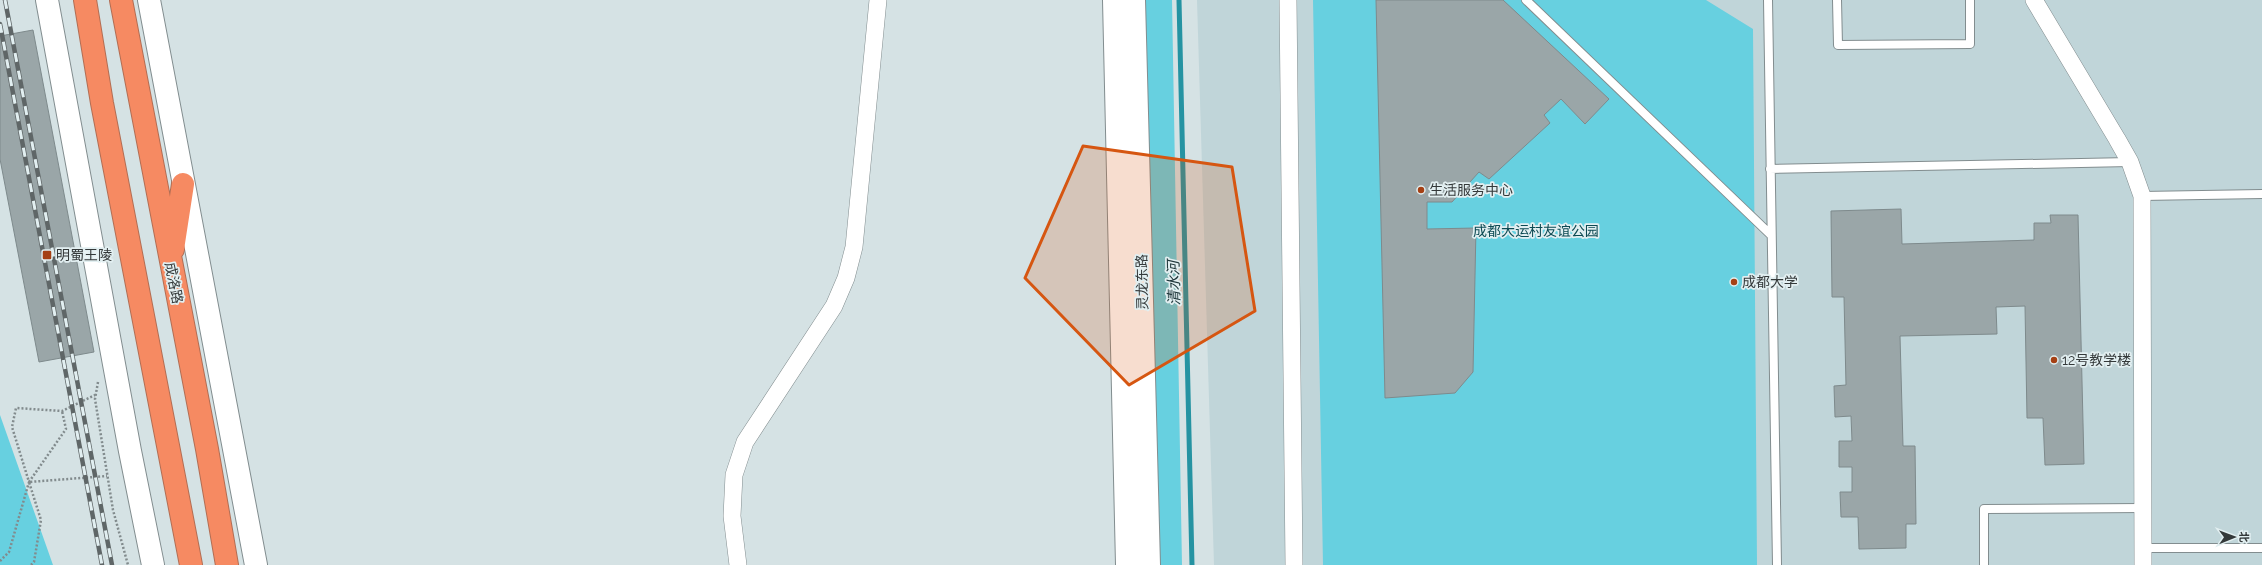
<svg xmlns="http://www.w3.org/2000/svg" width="2262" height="565" viewBox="0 0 2262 565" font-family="Raleway,'Noto Sans SC',sans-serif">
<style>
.built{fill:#c0d5d9}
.green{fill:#67d0e0}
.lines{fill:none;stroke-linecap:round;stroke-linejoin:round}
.stream{stroke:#2593a2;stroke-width:5}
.building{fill:#9aa6a8;stroke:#7e8a8c}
.lane-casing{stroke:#828d8f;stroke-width:10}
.street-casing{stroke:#828d8f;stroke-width:18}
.secondary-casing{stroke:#828d8f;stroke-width:24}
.highway-casing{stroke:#b26e54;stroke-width:24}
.path{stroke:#828b8d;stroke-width:2.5;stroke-dasharray:2 2;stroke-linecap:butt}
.lane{stroke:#fff;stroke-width:8}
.street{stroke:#fff;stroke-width:17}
.secondary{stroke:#fff;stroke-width:22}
.highway{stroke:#f68a62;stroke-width:22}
.rail-casing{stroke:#5f6667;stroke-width:4.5}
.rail{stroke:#e2eff1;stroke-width:3;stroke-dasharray:9;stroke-linecap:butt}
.marked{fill:#d65611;fill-opacity:0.2;stroke:#d65611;stroke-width:3;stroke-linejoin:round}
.poi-dot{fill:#a54014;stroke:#e2eff1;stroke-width:1.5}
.labels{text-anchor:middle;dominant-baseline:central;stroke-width:3.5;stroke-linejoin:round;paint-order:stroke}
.poi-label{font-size:14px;fill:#34393a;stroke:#e2eff1;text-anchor:start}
.park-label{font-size:14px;fill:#0c4a53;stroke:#e2eff1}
.street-label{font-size:14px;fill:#34393a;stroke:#e2eff1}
.water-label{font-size:15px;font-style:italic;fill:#22393d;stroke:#e2eff1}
</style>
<rect width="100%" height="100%" fill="#d5e2e4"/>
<!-- built -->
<path class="built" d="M 1197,0 L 2262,0 L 2262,565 L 1214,565 Z"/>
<!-- green -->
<path class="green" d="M 1145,0 L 1172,0 L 1182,565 L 1158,565 Z
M 1313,0 L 1706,0 L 1753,29 L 1757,565 L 1323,565 Z
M 0,415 L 53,565 L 0,565 Z"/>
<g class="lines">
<!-- stream -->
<path class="stream" d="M 1179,0 L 1192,565"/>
</g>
<!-- building -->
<path class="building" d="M 1376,0 L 1503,0 L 1609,99 L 1585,124 L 1561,99 L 1544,115 L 1550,123 L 1489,179 L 1479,172 L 1452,202 L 1427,202 L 1427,229 L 1476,228 L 1473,372 L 1455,393 L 1385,398 Z
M 33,30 L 94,352 L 39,362 L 0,159 L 0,36 Z
M 1901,209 L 1902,244 L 2034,240 L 2034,223 L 2051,223 L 2050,215 L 2078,215 L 2084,464 L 2045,465 L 2043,418 L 2027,418 L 2025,306 L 1996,307 L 1997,334 L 1900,336 L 1903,446 L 1915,446 L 1916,524 L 1906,524 L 1906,548 L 1859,549 L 1858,517 L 1841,517 L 1840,492 L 1852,492 L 1852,467 L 1839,467 L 1839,441 L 1852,441 L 1851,416 L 1835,417 L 1834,386 L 1846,385 L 1844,297 L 1832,297 L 1831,211 Z"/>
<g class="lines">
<defs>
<path id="lane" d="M 1526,0 L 1771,235
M 1768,0 L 1777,565
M 1837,0 L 1838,45 L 1970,44 L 1970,0
M 1770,169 L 2130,162
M 2142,196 L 2262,194
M 2143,548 L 2262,548
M 1984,565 L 1984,509 L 2143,508"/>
<path id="street" d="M 1288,0 L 1294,565
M 2034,0 L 2117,139 L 2130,162 L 2142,196 L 2143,565
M 738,565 L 732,516 L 734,475 L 745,442 L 834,306 L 846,278 L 854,247 L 878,0"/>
<path id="secondary" d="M 47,0 L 130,451 L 153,565
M 149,0 L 256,565
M 1114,0 L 1127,565
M 1134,0 L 1149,565"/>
<path id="highway" d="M 85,0 L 102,103 L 191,565
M 121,0 L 207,449 L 227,565
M 173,249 L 183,184"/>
</defs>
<!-- lane casing -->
<use href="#lane" class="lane-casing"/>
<!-- street casing -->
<use href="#street" class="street-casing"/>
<!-- secondary casing -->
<use href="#secondary" class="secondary-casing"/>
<!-- highway casing -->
<use href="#highway" class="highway-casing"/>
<!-- path -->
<path class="path" d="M 98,382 L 95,399 L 113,510 L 128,565
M 29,482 L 66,429 L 62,411
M 0,561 L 9,552 L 29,482 L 12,427 L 16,408 L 62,411 L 95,395
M 31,565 L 34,562 L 41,520 L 29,482 L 107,476"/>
<!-- lane -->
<use href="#lane" class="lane"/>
<!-- street -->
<use href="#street" class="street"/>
<!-- secondary -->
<use href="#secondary" class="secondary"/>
<!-- highway -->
<use href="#highway" class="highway"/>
<defs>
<path id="rail" d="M 5,0 L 112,565
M 0,24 L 102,565"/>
</defs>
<!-- rail casing -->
<use href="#rail" class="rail-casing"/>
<!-- rail -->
<use href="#rail" class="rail"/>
</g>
<!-- marked area -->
<path class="marked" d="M 1083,146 L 1232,167 L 1255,311 L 1129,385 L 1025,278 Z"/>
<!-- markers -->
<g class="poi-dot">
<circle cx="1421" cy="190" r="4"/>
<rect x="42" y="250" width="10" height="10" rx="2"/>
<circle cx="1734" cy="282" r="4"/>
<circle cx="2054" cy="360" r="4"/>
</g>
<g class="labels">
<!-- poi labels -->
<g class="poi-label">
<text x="1429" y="190">生活服务中心</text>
<text x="56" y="255">明蜀王陵</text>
<text x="1742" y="282">成都大学</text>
<text x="2062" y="360">12号教学楼</text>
</g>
<!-- park labels -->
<g class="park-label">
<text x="1536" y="231">成都大运村友谊公园</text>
</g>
<!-- street labels -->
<g class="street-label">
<text transform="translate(1142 282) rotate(-91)">灵龙东路</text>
<text transform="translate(174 283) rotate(79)">成洛路</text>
</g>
<!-- water labels -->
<g class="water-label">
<text transform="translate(1174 283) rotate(-91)">清水河</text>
</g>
</g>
<!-- north arrow -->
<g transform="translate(2234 537) rotate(89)" stroke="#e2eff1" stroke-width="3" paint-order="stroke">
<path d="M0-3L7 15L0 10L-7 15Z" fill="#34393a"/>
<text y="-6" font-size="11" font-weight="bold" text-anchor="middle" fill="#34393a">北</text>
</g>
</svg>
